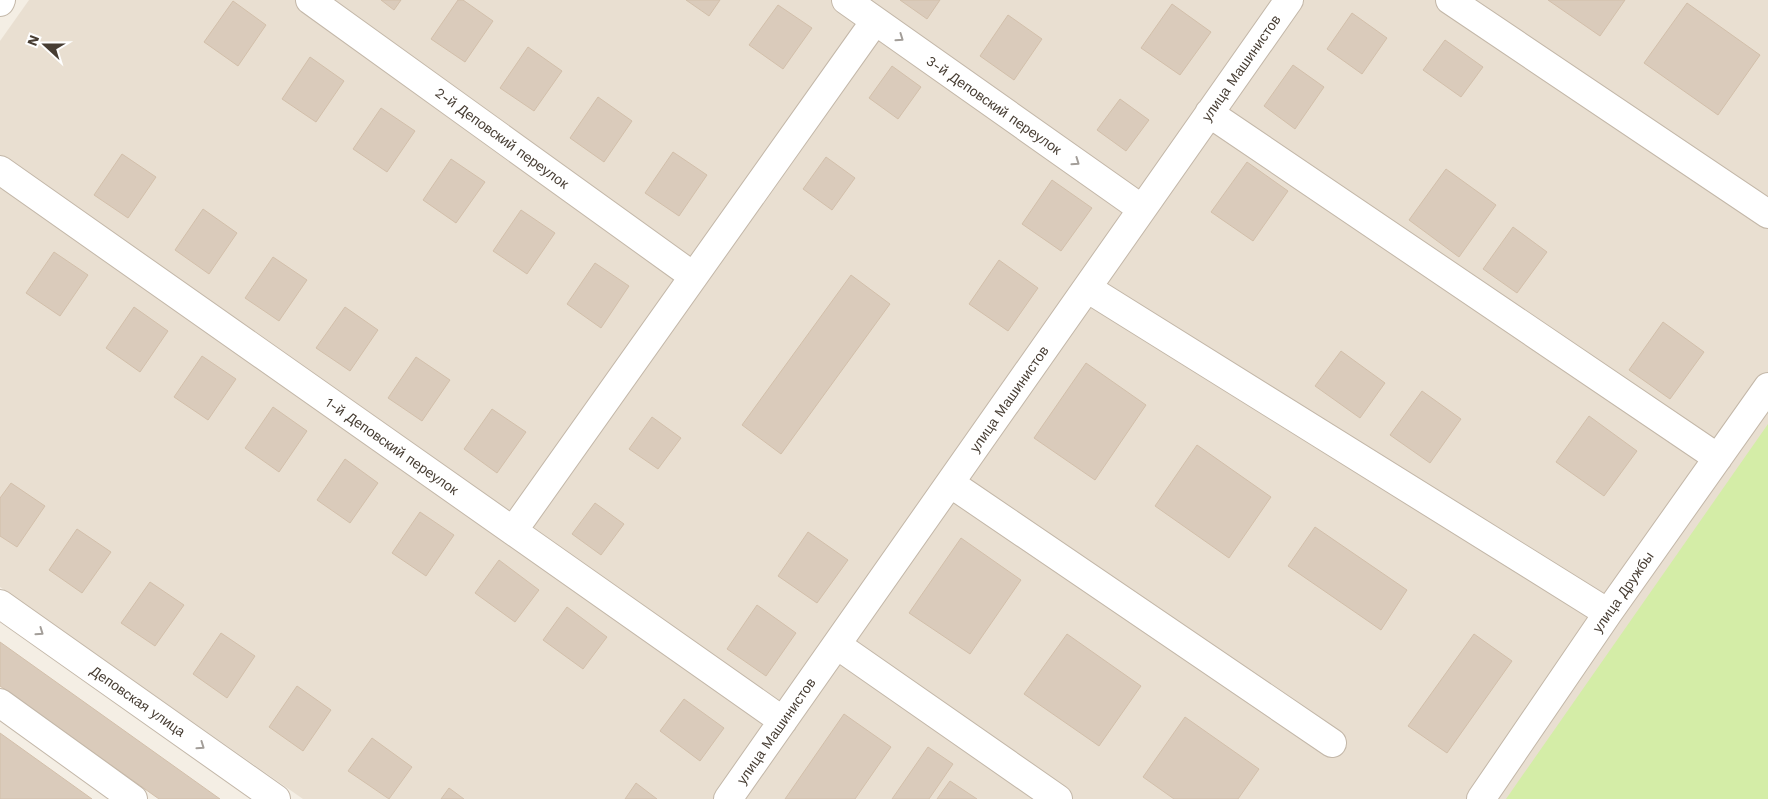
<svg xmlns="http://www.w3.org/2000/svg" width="1768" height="799" viewBox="0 0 1768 799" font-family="'Work Sans',sans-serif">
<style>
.residential{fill:#e9dfd1}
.grass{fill:#d4eda7}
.building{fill:#dacbbb;stroke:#d2bfaa}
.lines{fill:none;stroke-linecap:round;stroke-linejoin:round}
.minor-casing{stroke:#c3b7a8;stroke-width:30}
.minor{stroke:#fff;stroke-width:28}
.oneway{stroke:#a39e99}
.labels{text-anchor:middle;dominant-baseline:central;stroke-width:4;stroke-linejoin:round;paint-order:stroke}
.street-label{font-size:14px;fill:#473d33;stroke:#fff}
</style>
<rect width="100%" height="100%" fill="#f4eee4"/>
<!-- residential -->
<path class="residential" d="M 29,0 L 1768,0 L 1768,799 L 303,799 L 0,587 L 0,41 Z"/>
<!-- grass -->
<path class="grass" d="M 1768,424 L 1768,799 L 1506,799 Z"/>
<!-- building -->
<path class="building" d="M 381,0 L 401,0 L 394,10 Z
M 458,0 L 463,0 L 493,21 L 465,62 L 431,39 Z
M 686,0 L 720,0 L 709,16 Z
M 900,0 L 940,0 L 927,19 Z
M 1548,0 L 1625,0 L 1600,36 Z
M 233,1 L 266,25 L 238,66 L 204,42 Z
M 1687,3 L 1760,55 L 1718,115 L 1644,63 Z
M 1172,4 L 1211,32 L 1180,75 L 1141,48 Z
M 778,5 L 812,28 L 783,69 L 749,45 Z
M 1352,13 L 1387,38 L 1362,74 L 1327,49 Z
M 1008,15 L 1042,39 L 1014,80 L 980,56 Z
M 1445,40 L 1483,67 L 1461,97 L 1423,70 Z
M 528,47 L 562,71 L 534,111 L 500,88 Z
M 310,57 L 344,81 L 316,122 L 282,99 Z
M 1293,65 L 1324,87 L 1295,129 L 1264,106 Z
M 892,66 L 921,87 L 898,119 L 869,98 Z
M 598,97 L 632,121 L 604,162 L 570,138 Z
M 1120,99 L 1149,120 L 1126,151 L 1097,130 Z
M 381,108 L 415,131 L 387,172 L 353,149 Z
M 673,152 L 707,175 L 679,216 L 645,193 Z
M 122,154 L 156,177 L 128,218 L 94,195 Z
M 826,157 L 855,178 L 832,210 L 803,189 Z
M 451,159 L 485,182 L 456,223 L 423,200 Z
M 1247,162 L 1288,191 L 1253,241 L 1211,212 Z
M 1446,169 L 1496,205 L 1459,257 L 1409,220 Z
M 1052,180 L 1092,208 L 1061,251 L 1022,224 Z
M 203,209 L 237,233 L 209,274 L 175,250 Z
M 521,210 L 555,233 L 527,274 L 493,251 Z
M 1513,227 L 1547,252 L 1517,293 L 1483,269 Z
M 54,252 L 88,275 L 60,316 L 26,293 Z
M 273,257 L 307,280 L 279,321 L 245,298 Z
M 999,260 L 1038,288 L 1008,331 L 969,304 Z
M 595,263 L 629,286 L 601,328 L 567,304 Z
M 851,275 L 890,304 L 781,454 L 742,425 Z
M 134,307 L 168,331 L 140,372 L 106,348 Z
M 345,307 L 378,330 L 350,371 L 316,348 Z
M 1663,322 L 1704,352 L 1670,399 L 1629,370 Z
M 1341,351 L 1385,383 L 1360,418 L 1315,386 Z
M 202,356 L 236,379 L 208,420 L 174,397 Z
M 416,357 L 450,380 L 422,421 L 388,398 Z
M 1086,363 L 1146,405 L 1095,480 L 1034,438 Z
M 1422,391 L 1461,419 L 1430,463 L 1390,435 Z
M 273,407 L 307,431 L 279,472 L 245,448 Z
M 492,409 L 526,432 L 497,473 L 464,449 Z
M 1589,416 L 1637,451 L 1604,496 L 1556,462 Z
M 652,417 L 681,438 L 658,469 L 629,449 Z
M 1197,445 L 1271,497 L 1229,558 L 1155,506 Z
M 345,459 L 378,483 L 350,523 L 317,500 Z
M 11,483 L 45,506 L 17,547 L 0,536 L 0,498 Z
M 595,503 L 624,524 L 601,555 L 572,534 Z
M 420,512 L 454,535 L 426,576 L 392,553 Z
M 1315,527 L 1407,590 L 1381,630 L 1288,566 Z
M 77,529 L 111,552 L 82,593 L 49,570 Z
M 808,532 L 848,560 L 817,603 L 778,576 Z
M 961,538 L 1021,580 L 970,654 L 909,613 Z
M 499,560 L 539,590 L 515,622 L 475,593 Z
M 150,582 L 184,605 L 155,646 L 121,623 Z
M 757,605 L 796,633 L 766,676 L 727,649 Z
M 567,607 L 607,637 L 583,669 L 543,640 Z
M 221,633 L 255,656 L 227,698 L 193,674 Z
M 1067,634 L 1141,686 L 1099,746 L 1024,694 Z
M 1474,634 L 1512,661 L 1447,753 L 1408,726 Z
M 0,642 L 220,799 L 159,799 L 0,686 Z
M 297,686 L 331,710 L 303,751 L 269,727 Z
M 684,699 L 724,728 L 700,761 L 660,731 Z
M 844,714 L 891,747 L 855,799 L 785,799 Z
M 1185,717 L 1259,769 L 1238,799 L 1174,799 L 1143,777 Z
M 0,733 L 92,799 L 0,799 Z
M 372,738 L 412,767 L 389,799 L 348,771 Z
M 928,747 L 953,764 L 929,799 L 892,799 Z
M 950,781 L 977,799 L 937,799 Z
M 636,783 L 657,799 L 625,799 Z
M 449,788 L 464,799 L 441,799 Z"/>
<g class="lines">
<defs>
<path id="minor" d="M 310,0 L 693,276
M 846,0 L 1142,209
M 1450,0 L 1768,214
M 0,2 L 1,0
M 1209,113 L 1718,458
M 0,170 L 783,721
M 1087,288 L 1608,613
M 950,483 L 1332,743
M 513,531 L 875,21
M 0,604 L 276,799
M 837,645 L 1058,799
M 0,703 L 133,799
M 728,799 L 1289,0
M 1481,799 L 1608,613 L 1768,387"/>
</defs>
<!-- minor casing -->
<use href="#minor" class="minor-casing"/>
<!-- minor -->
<use href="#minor" class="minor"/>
</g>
<!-- one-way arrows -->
<defs><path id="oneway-chevron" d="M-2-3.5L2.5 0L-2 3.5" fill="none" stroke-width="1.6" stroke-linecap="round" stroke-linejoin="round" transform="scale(1.25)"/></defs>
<g class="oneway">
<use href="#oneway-chevron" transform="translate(900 38) rotate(35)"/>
<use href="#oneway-chevron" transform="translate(1076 162) rotate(35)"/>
<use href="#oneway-chevron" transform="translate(40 632) rotate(35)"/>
<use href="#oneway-chevron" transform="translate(201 746) rotate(35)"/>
</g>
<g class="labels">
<!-- street labels -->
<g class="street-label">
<text transform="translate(1241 68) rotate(-55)">улица Машинистов</text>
<text transform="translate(994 105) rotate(35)">3-й Деповский переулок</text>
<text transform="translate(502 138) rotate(36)">2-й Деповский переулок</text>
<text transform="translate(1009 399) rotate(-55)">улица Машинистов</text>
<text transform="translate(392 446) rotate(35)">1-й Деповский переулок</text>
<text transform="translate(1623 592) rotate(-55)">улица Дружбы</text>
<text transform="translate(138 701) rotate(35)">Деповская улица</text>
<text transform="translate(776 731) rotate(-55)">улица Машинистов</text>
</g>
</g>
<!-- north arrow -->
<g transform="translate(45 45) rotate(291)" stroke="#ffffff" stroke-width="4" paint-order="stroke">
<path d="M0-4L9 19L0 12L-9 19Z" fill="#473d33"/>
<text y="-8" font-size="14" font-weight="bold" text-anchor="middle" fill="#473d33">N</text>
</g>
</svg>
